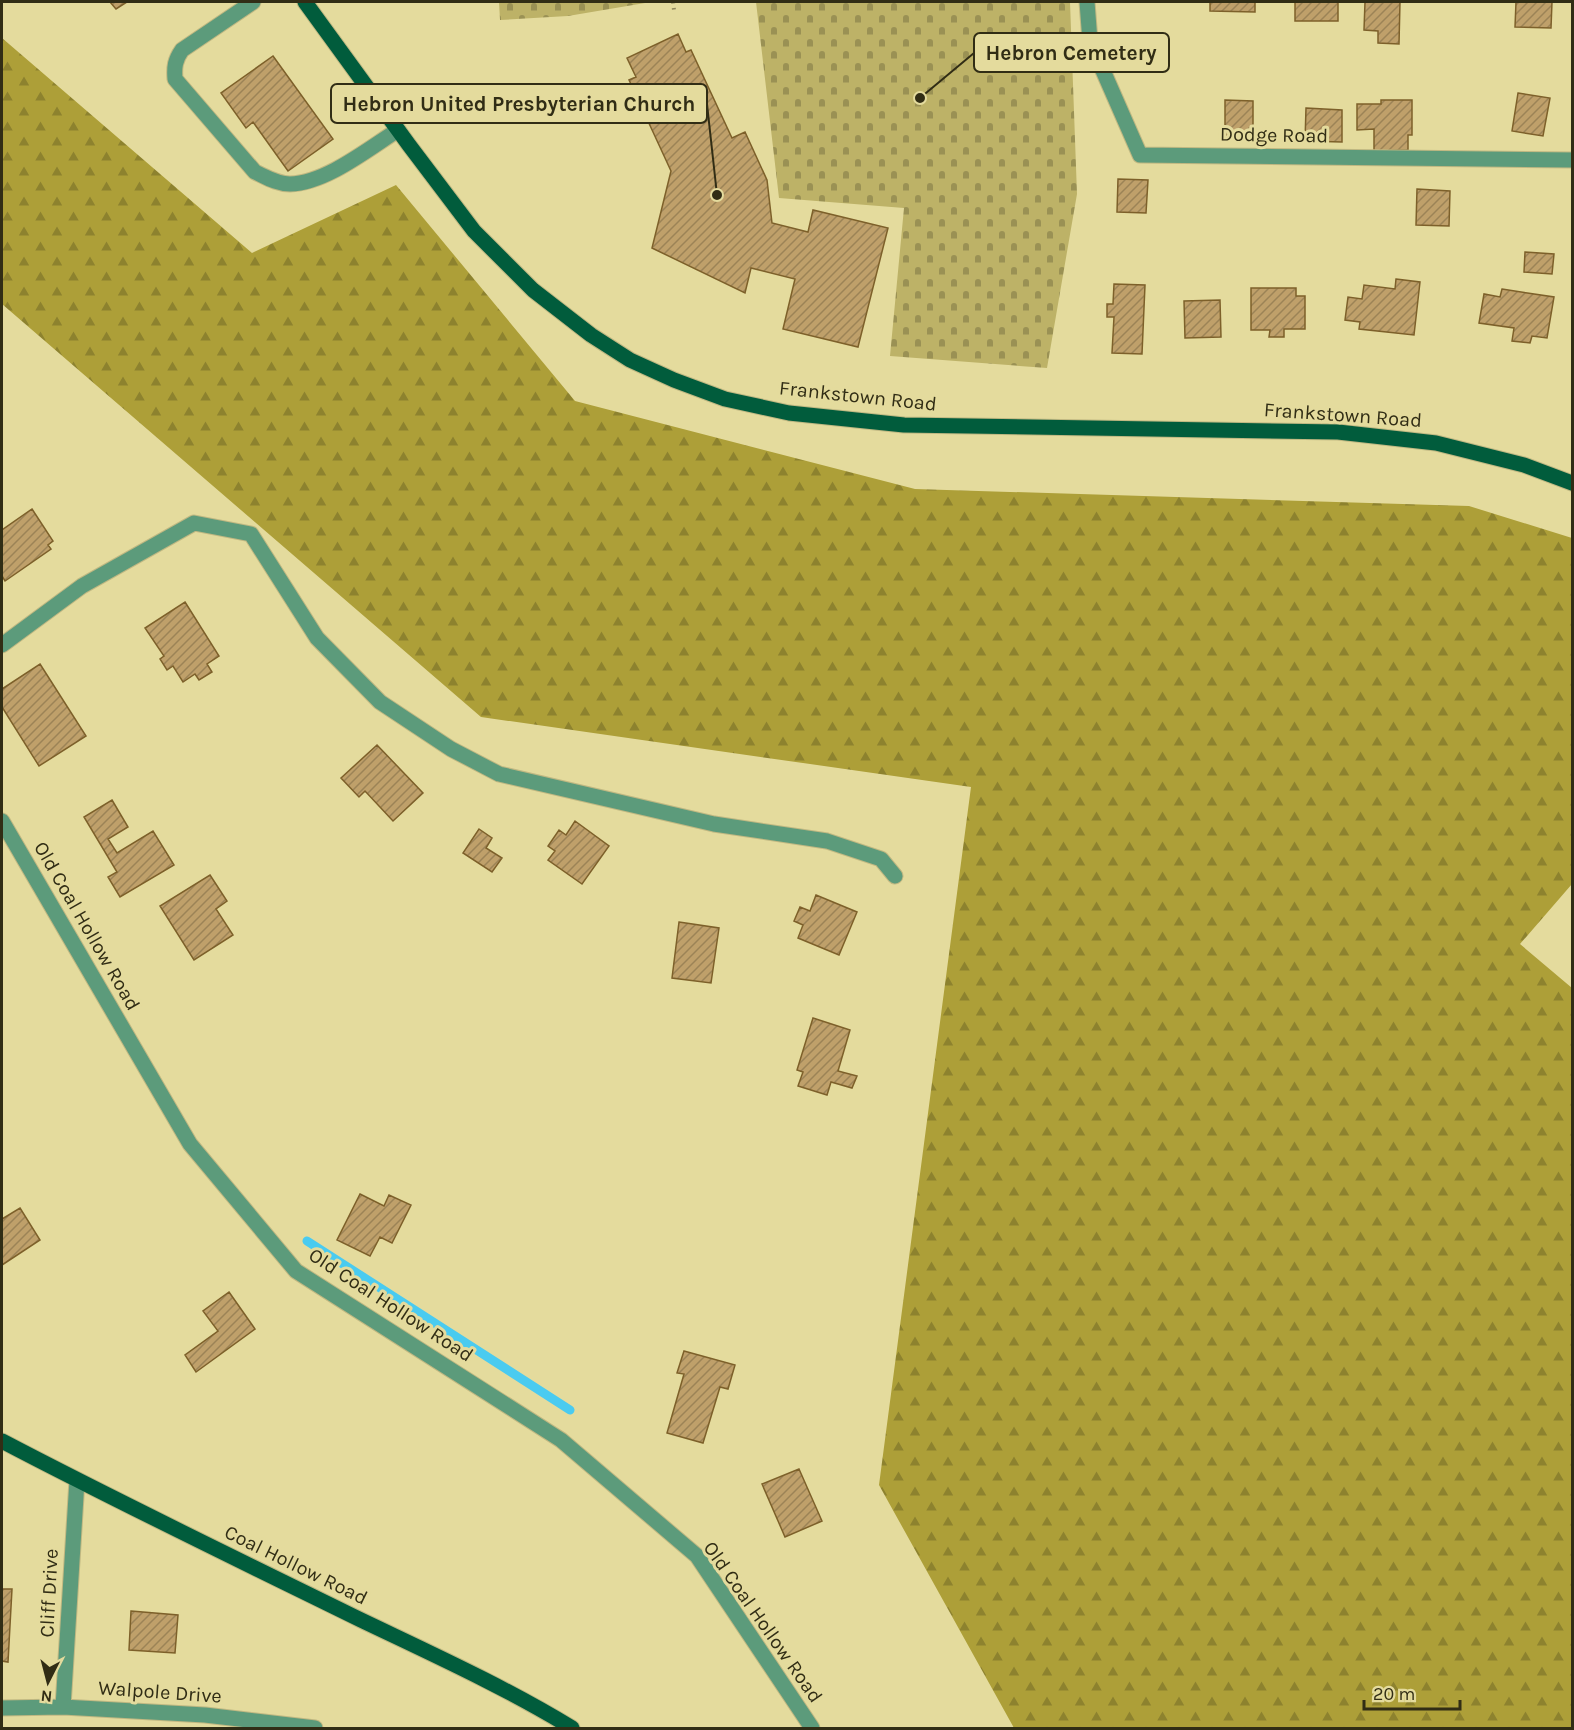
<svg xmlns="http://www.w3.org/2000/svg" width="1574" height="1730" viewBox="0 0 1574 1730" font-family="Karla,sans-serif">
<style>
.forest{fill:url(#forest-firs)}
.cemetery{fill:url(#cemetery-stones)}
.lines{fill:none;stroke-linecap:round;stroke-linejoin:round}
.stream{stroke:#4acbf0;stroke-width:9}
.building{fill:url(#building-hatch);stroke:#7d602a;stroke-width:1.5}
.minor-casing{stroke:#c0b882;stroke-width:17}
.major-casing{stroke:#c0b882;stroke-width:17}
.path{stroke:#8f885c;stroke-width:4;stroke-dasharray:1.5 4.5;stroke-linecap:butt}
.minor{stroke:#5c9b7b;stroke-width:15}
.major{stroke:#015c3c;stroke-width:15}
.labels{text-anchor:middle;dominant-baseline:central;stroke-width:6;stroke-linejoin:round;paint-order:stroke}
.street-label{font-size:20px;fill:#312d15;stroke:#e4db9d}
.leader{fill:none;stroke:#312d15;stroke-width:2}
.callout-dot{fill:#312d15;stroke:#e4db9d;stroke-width:2}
.callout{fill:#e4db9d;stroke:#312d15;stroke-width:2}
.callout-label{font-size:21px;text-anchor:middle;font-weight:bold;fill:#312d15}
</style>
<defs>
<pattern id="forest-firs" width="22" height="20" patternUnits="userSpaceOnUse" patternTransform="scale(1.5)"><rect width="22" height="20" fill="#ad9f38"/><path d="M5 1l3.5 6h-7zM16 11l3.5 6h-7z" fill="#8d822e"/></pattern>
<pattern id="cemetery-stones" width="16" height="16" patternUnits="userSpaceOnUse" patternTransform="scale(1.5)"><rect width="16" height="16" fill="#bdb267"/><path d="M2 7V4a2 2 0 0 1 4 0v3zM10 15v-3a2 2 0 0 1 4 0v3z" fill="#9a9154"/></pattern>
<pattern id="building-hatch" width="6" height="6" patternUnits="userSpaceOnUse" patternTransform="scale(1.5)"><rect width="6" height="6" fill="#bfa06a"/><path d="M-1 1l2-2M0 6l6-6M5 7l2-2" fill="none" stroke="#9c8356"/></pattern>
</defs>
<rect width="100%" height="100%" fill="#e4db9d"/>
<!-- forest -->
<path class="forest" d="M 2,38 L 252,253 L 396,185 L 575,401 L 915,489 L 1469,506 L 1572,538 L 1572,884 L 1520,944 L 1572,988 L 1572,1728 L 1014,1728 L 879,1485 L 971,787 L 481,717 L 2,304 Z"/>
<!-- cemetery -->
<path class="cemetery" d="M 499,2 L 651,2 L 568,16 L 500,20 Z
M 756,2 L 1070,2 L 1077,194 L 1047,368 L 890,356 L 904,208 L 779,198 Z"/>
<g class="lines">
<!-- stream -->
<path class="stream" d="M 307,1241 L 570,1410"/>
</g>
<!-- building -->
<path class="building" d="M 110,2 L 127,2 L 116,9 Z
M 1210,2 L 1255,2 L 1255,12 L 1210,11 Z
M 1295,2 L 1338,2 L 1338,21 L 1295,21 Z
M 1365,2 L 1400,2 L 1399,44 L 1378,43 L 1378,31 L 1364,30 Z
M 1516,2 L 1552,2 L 1551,28 L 1515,27 Z
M 678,34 L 686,52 L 691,50 L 732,138 L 745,132 L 767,180 L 772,223 L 808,232 L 813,210 L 888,228 L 858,347 L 783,329 L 795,279 L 751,268 L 745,293 L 652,248 L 671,171 L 629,80 L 636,77 L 627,58 Z
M 273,56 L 333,139 L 288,171 L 253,122 L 246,128 L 221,93 Z
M 1518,93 L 1550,98 L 1543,136 L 1512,131 Z
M 1225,100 L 1253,101 L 1253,135 L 1225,135 Z
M 1381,100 L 1412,100 L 1412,135 L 1408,135 L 1408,150 L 1374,151 L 1374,129 L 1357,130 L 1357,104 L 1381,104 Z
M 1306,108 L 1342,110 L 1342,142 L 1305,141 Z
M 1118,179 L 1148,180 L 1146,213 L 1117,212 Z
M 1417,189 L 1450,191 L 1449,226 L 1416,225 Z
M 1525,252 L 1554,254 L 1552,274 L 1524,272 Z
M 1396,279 L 1420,282 L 1414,335 L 1359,329 L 1360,322 L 1345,320 L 1348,297 L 1362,299 L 1364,285 L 1395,289 Z
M 1114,284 L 1145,285 L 1142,354 L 1112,353 L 1114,317 L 1107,317 L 1107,304 L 1113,304 Z
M 1251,288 L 1296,288 L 1296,296 L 1305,296 L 1305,329 L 1284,329 L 1284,337 L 1269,337 L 1270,330 L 1251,330 Z
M 1502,289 L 1554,297 L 1547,338 L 1532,336 L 1530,343 L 1512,341 L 1514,328 L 1479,323 L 1484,294 L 1500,297 Z
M 1220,300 L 1221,337 L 1185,338 L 1184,301 Z
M 32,509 L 53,541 L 48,545 L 51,549 L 5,581 L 2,576 L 2,530 Z
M 185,602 L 219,656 L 207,664 L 212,672 L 199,680 L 195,674 L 183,682 L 173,666 L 167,670 L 160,659 L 164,656 L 145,628 Z
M 40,664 L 86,736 L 39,766 L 2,707 L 2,689 Z
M 377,745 L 423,793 L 393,821 L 365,791 L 359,797 L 341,778 Z
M 112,800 L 128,827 L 108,839 L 117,853 L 153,831 L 174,865 L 120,897 L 108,877 L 117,872 L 84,817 Z
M 575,821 L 609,846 L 582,884 L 548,860 L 555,851 L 548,846 L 559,830 L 566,835 Z
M 479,829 L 492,838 L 486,848 L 502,858 L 492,872 L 463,853 Z
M 210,875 L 227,901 L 216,909 L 233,935 L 194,960 L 160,906 Z
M 816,895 L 857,912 L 839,955 L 798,938 L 803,925 L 794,921 L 800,907 L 810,911 Z
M 679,922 L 719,928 L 711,983 L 672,978 Z
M 813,1018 L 850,1030 L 838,1071 L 857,1076 L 852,1088 L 831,1082 L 827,1095 L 798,1086 L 803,1072 L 797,1070 Z
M 360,1194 L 384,1206 L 389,1195 L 411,1205 L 392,1243 L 380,1237 L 370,1256 L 337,1240 Z
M 20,1208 L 40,1240 L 2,1265 L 2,1219 Z
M 229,1292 L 255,1329 L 196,1372 L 185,1355 L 218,1331 L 203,1311 Z
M 684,1351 L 735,1365 L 728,1389 L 720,1387 L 703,1443 L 667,1433 L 684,1374 L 677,1373 Z
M 799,1469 L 822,1521 L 785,1537 L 762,1484 Z
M 2,1589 L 12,1589 L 8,1662 L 2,1661 Z
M 131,1611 L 178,1615 L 175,1653 L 129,1650 Z"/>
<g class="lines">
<defs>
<path id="minor" d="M 253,2 L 182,50 C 175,60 174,67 175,79 L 255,172 C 266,177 277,184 290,184 C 326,183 368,149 398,130
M 1087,2 L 1090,41 L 1140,155 L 1572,160
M 2,645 L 82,586 L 194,523 L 251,534 L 317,638 L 380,702 L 451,749 L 499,774 L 714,824 L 827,841 L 881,859 L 895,876
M 2,821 L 190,1144 L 296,1271 L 561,1440 L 697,1556 L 812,1728
M 63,1707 L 77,1480
M 2,1708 L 63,1707 L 205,1715 L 315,1728"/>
<path id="major" d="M 305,2 L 409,145 L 474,231 L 533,290 L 591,335 L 630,360 L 674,380 L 725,399 L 789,413 L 904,425 L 1338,432 L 1436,443 L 1524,465 L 1572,483
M 2,1441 C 120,1503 241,1561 361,1620 C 432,1654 505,1687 572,1728"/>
</defs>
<!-- minor casing -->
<use href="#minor" class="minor-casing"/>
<!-- major casing -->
<use href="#major" class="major-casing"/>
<!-- path -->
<path class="path" d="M 673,2 L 674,10"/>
<!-- minor -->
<use href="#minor" class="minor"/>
<!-- major -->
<use href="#major" class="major"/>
</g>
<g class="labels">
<!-- street labels -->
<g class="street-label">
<text transform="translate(1274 135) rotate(1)">Dodge Road</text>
<text transform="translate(858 396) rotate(6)">Frankstown Road</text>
<text transform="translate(1343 415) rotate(4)">Frankstown Road</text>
<text transform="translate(87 926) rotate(60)">Old Coal Hollow Road</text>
<text transform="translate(391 1305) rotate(33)">Old Coal Hollow Road</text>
<text transform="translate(296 1565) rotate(26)">Coal Hollow Road</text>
<text transform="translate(49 1593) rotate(-87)">Cliff Drive</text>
<text transform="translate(763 1622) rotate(55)">Old Coal Hollow Road</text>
<text transform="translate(160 1692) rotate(4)">Walpole Drive</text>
</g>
</g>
<!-- callouts -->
<path class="leader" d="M920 98L974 53M717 195L707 104"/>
<g class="callout-dot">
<circle cx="920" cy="98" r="6"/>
<circle cx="717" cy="195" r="6"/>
</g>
<g class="callout">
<rect x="974" y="33" width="195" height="39" rx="6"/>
<rect x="331" y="84" width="376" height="39" rx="6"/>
</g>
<g class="callout-label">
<text x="1071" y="60">Hebron Cemetery</text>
<text x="519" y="111">Hebron United Presbyterian Church</text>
</g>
<!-- border -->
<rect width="1574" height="1730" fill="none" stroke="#312d15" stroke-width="6"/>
<!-- north arrow -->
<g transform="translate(48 1682) rotate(186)" stroke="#e4db9d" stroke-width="4.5" paint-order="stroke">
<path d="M0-4.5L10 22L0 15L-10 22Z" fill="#312d15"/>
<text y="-9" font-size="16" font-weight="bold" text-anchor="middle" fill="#312d15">N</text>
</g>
<!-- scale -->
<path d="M1364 1700v9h96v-9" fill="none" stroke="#312d15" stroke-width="3"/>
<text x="1373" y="1700" font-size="18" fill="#312d15" stroke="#e4db9d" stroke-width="4.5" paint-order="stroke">20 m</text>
</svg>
